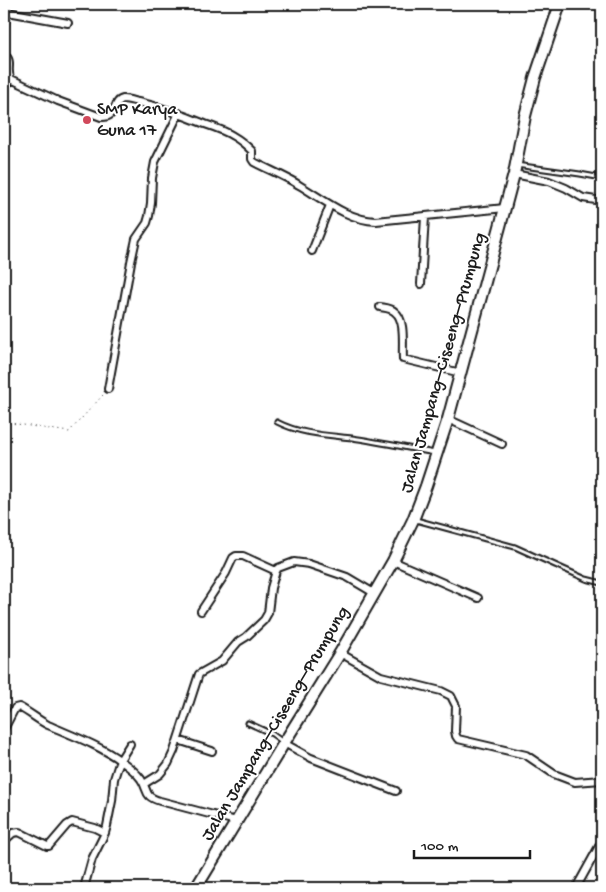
<svg xmlns="http://www.w3.org/2000/svg" width="606" height="892" viewBox="0 0 606 892" font-family="'Gochi Hand',sans-serif">
<style>
.lines{fill:none;stroke-linecap:round;stroke-linejoin:round}
.service-casing{stroke:#1c1c1c;stroke-width:7}
.minor-casing{stroke:#1c1c1c;stroke-width:10}
.primary-casing{stroke:#1c1c1c;stroke-width:14}
.path{stroke:#1c1c1c;stroke-width:1;stroke-dasharray:1 4;stroke-linecap:butt}
.service{stroke:#fff;stroke-width:3}
.minor{stroke:#fff;stroke-width:6}
.primary{stroke:#fff;stroke-width:10}
.poi-dot{fill:#d1495b;stroke:#fff;stroke-width:2}
.labels{text-anchor:middle;dominant-baseline:central;stroke-width:4;stroke-linejoin:round;paint-order:stroke}
.poi-label{font-size:18px;fill:#1c1c1c;stroke:#fff;text-anchor:start}
.street-label{font-size:18px;fill:#1c1c1c;stroke:#fff}
</style>
<rect width="100%" height="100%" fill="#fff"/>
<filter id="ink" filterUnits="userSpaceOnUse"><feTurbulence type="fractalNoise" baseFrequency=".02" numOctaves="2"/><feDisplacementMap in="SourceGraphic" scale="10" xChannelSelector="R" yChannelSelector="G"/><feConvolveMatrix kernelMatrix="1 2 1 2 8 2 1 2 1" color-interpolation-filters="sRGB"/></filter>
<g filter="url(#ink)">
<g class="lines">
<defs>
<path id="service" d="M 516,165 L 580,174 L 602,178
M 277,422 C 300,434 326,435 352,438 C 380,442 407,448 435,453
M 416,520 L 515,547 L 586,579 L 602,583
M 248,723 L 272,734 L 283,742"/>
<path id="minor" d="M 8,12 L 68,23
M 4,27 L 9,4
M 4,54 C 14,62 5,70 11,79 L 58,101 L 101,117 C 118,118 112,101 123,99 C 128,99 133,101 138,102 C 161,107 183,115 205,124 C 214,127 225,131 233,136 C 240,140 246,145 252,151 L 252,159 L 254,162 C 269,170 285,176 299,185 C 323,199 347,220 376,221 L 505,208
M 4,89 L 11,79
M 514,174 L 549,181 L 566,188 L 583,198 L 602,201
M 312,251 L 330,205
M 421,284 L 425,217
M 380,307 C 385,308 391,308 395,312 C 406,320 402,346 403,359 L 461,373
M 108,389 L 131,262 L 136,239 L 147,223 L 149,216 L 151,203 L 152,178 L 155,162 L 179,113
M 448,419 L 502,444
M 393,561 L 478,598
M 201,611 L 226,573 L 233,558 L 236,556 L 243,556 L 276,571
M 340,653 L 381,676 L 441,691 L 451,696 L 456,706 L 455,731 L 456,736 L 458,739 L 526,755 L 554,774 L 575,782 L 602,780
M 4,729 L 15,708 L 19,707 C 29,712 38,720 48,725 C 73,736 99,745 121,761 C 128,766 136,772 141,779 C 149,791 143,796 160,801 L 236,821
M 178,740 L 212,751
M 284,743 L 311,758 L 396,791
M 144,784 L 160,774 L 168,764 L 174,751 L 199,674 L 222,661 L 238,642 L 246,637 L 264,620 L 268,613 L 271,588 L 276,571 L 278,568 L 294,562 L 309,564 L 347,577 L 374,593
M 4,841 L 13,833 L 19,832 L 47,846 L 49,846 L 67,825 L 72,822 L 95,828 L 105,833
M 84,888 L 92,859 L 105,833 L 107,826 L 112,801 L 114,779 L 120,760 L 130,744
M 576,888 L 602,841"/>
<path id="primary" d="M 196,888 L 284,743 L 340,653 L 393,561 L 413,520 L 426,486 L 448,419 L 505,208 L 514,174 L 525,116 L 535,78 L 560,4"/>
</defs>
<!-- service casing -->
<use href="#service" class="service-casing"/>
<!-- minor casing -->
<use href="#minor" class="minor-casing"/>
<!-- primary casing -->
<use href="#primary" class="primary-casing"/>
<!-- path -->
<path class="path" d="M 4,422 L 69,432 L 103,395"/>
<!-- service -->
<use href="#service" class="service"/>
<!-- minor -->
<use href="#minor" class="minor"/>
<!-- primary -->
<use href="#primary" class="primary"/>
</g>
</g>
<!-- markers -->
<circle class="poi-dot" cx="87" cy="120" r="5"/>
<g class="labels">
<!-- poi labels -->
<g class="poi-label">
<text x="97" y="110">SMP Karya<tspan x="97" dy="21">Guna 17</tspan></text>
</g>
<!-- street labels -->
<g class="street-label">
<text transform="translate(444 363) rotate(-74)">Jalan Jampang–Ciseeng–Prumpung</text>
<text transform="translate(276 724) rotate(-59)">Jalan Jampang–Ciseeng–Prumpung</text>
</g>
</g>
<!-- margin -->
<rect width="606" height="892" fill="none" stroke="#fff" stroke-width="20"/>
<rect x="10" y="10" width="586" height="872" fill="none" stroke="#1c1c1c" stroke-width="2" filter="url(#ink)"/>
<!-- scale -->
<path d="M414 850v8h116v-8" fill="none" stroke="#1c1c1c" stroke-width="2.5"/>
<text x="421" y="850" font-size="15" fill="#1c1c1c" stroke="#ffffff" stroke-width="4" paint-order="stroke">100 m</text>
</svg>
